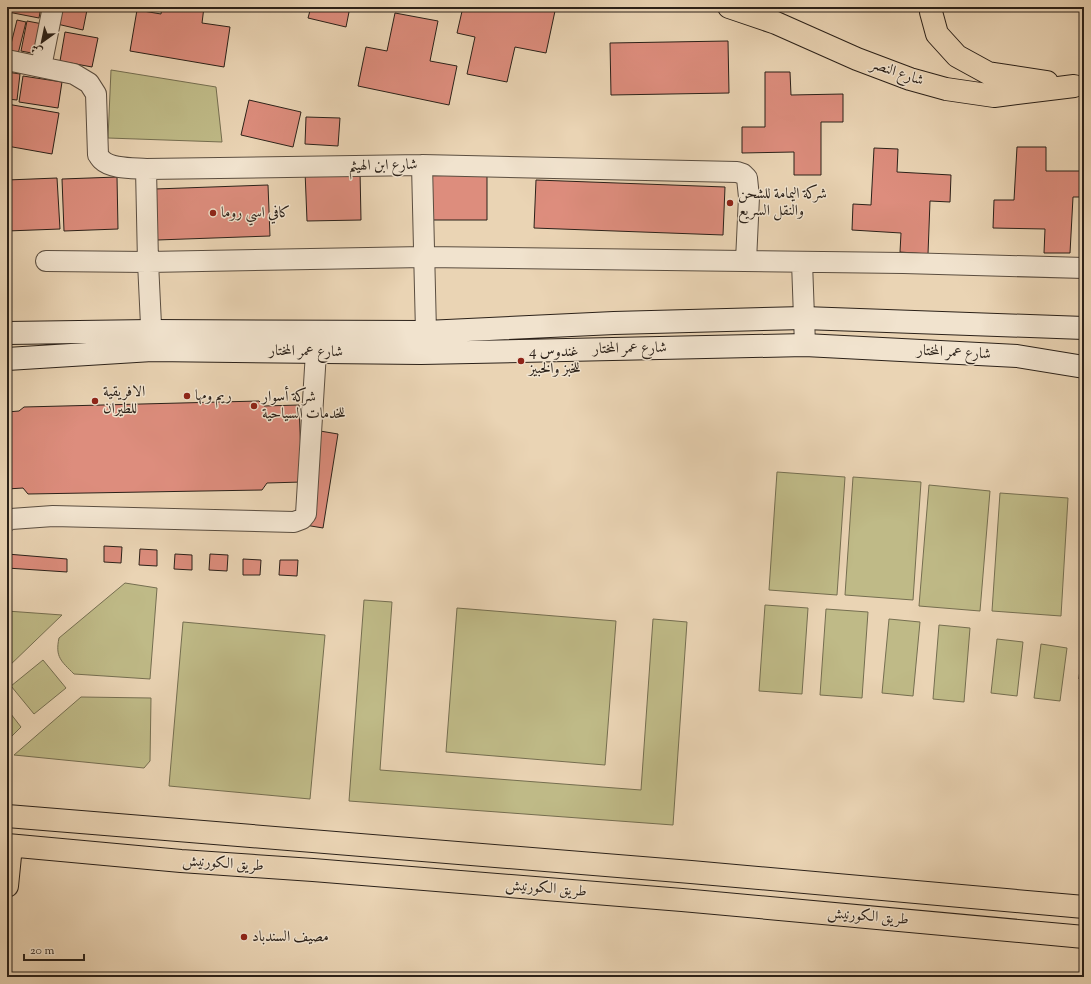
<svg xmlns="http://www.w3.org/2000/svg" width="1091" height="984" viewBox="0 0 1091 984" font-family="'Sorts Mill Goudy',Amiri,serif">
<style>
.green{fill:#bfba87;stroke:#756e50}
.building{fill:#dd8d7d;stroke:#2b2119}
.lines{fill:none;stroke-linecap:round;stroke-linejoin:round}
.minor-casing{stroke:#5b4e40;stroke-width:22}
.secondary-casing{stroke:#2b2119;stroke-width:24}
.trunk-casing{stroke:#2b2119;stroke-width:24}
.minor{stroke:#f1e3ce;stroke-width:20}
.secondary{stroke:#f1e3ce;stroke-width:22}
.trunk{stroke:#ead4b4;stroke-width:22}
.poi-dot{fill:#8f2418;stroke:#f1e3ce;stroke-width:1.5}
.labels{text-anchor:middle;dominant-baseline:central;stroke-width:3;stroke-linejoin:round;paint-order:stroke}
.street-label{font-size:15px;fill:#2b2119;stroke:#f1e3ce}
.poi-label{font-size:15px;fill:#2b2119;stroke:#f1e3ce;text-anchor:start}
</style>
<rect width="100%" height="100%" fill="#ead4b4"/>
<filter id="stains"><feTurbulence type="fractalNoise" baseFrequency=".005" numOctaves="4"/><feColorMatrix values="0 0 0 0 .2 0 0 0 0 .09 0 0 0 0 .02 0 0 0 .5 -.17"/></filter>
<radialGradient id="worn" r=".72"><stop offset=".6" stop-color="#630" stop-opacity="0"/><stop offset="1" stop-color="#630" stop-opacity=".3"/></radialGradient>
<!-- green -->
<path class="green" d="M 111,70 L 216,87 L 222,142 L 108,138 Z
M 777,472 L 845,477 L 837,595 L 769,590 Z
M 853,477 L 921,482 L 913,600 L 845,595 Z
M 929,485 L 990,491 L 980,611 L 919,606 Z
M 1000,493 L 1068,498 L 1061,616 L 992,611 Z
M 125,583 L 157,588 L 150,679 L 74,674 C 61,661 55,657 59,638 Z
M 364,600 L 392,602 L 380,770 L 641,790 L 653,619 L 687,622 L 673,825 L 349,801 Z
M 765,605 L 808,608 L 802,694 L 759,691 Z
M 457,608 L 616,621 L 605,765 L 446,752 Z
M 826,609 L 868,612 L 862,698 L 820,695 Z
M 7,611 L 62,615 L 7,668 Z
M 889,619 L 920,622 L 913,696 L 882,693 Z
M 183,622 L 325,635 L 310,799 L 169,786 Z
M 939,625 L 970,628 L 964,702 L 933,699 Z
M 997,639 L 1023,642 L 1017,696 L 991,693 Z
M 1041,644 L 1067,648 L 1060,701 L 1034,698 Z
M 43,660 L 66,688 L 34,714 L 11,686 Z
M 81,697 L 151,698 L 150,761 L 144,768 L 14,755 Z
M 7,709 L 21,727 L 7,741 Z"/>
<!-- building -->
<path class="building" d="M 9,7 L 41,7 L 39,18 L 8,12 Z
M 61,7 L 74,7 L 87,10 L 83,30 L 57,24 Z
M 162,7 L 204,7 L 202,23 L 230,27 L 224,67 L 130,51 L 137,10 L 161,14 Z
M 311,7 L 350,7 L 346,27 L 308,18 Z
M 463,7 L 536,7 L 555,11 L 546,53 L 515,47 L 507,82 L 467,74 L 475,37 L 457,33 Z
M 395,13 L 438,21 L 430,61 L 457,66 L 449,105 L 358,86 L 366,47 L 387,51 Z
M 17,20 L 26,22 L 18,54 L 9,52 Z
M 27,21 L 48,25 L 42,55 L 21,51 Z
M 65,32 L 98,38 L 92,67 L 60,61 Z
M 728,41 L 729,93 L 611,95 L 610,43 Z
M 7,72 L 20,74 L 17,100 L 7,99 Z
M 765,72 L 790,72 L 791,95 L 843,94 L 843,122 L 821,122 L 821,175 L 794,175 L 794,152 L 742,153 L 742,127 L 765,127 Z
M 23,76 L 62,82 L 58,108 L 19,102 Z
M 249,100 L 301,112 L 293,147 L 241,135 Z
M 7,104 L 59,113 L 52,154 L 7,146 Z
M 306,117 L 340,118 L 338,146 L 305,144 Z
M 1017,147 L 1046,147 L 1046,171 L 1084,171 L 1084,197 L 1073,197 L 1070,253 L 1044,253 L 1045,229 L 993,228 L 994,200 L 1014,200 Z
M 874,148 L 898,149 L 897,172 L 951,175 L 950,202 L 930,201 L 928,254 L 900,252 L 901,233 L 852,230 L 853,204 L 871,205 Z
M 430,168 L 487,169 L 487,220 L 429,220 Z
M 305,171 L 360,171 L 361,220 L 307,221 Z
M 117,177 L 118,229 L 64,231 L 62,179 Z
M 57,178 L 60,229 L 7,231 L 7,180 Z
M 536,180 L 725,187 L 723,235 L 534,228 Z
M 268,185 L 270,236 L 157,240 L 155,189 Z
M 259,401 L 264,406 L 299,405 L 302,482 L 267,483 L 262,490 L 28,494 L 23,488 L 7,489 L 7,412 L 19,411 L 24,407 Z
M 320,431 L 338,434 L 323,528 L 305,525 Z
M 104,546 L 122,547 L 121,563 L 104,562 Z
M 140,549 L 157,550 L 157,566 L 139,565 Z
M 7,554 L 67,559 L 67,572 L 7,568 Z
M 175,554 L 192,555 L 192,570 L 174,569 Z
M 210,554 L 228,555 L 227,571 L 209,570 Z
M 243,559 L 261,560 L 260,575 L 243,575 Z
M 280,560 L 298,560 L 297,576 L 279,575 Z
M 1081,657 L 1084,657 L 1084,680 L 1079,679 Z"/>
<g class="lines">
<defs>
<path id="minor" d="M 7,60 L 74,74 L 89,83 L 96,94 L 98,155 C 99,156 100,158 102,160 C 111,169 134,168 146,169 L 422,165 L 737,172 L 743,174 L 747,178 L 749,197 L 746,261
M 41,67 L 53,7
M 422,165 L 426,332
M 146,169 L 148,262 L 152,346
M 46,261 L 148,262 L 424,257 L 903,263 L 1084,268
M 802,262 L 805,345
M 7,521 L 11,519 L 53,516 L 294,522 L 302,519 L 306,514 L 316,352"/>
<path id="secondary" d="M 7,333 L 151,331 L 426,332 L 614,323 L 804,318 L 1084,328
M 7,359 L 152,350 L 421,353 L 805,345 L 1017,356 L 1084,367"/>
<path id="trunk" d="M 729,7 L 776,23 L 857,59 L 910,79 L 946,89 L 994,96 L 1074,86
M 932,7 L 931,12 L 937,34 L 957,56 L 988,73 L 1047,82
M 7,816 L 93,823 L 691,872 L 1084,907
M 7,845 L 181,861 L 313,870 L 682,900 L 1084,937
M 7,886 L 11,846"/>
</defs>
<!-- minor casing -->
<use href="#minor" class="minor-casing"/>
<!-- secondary casing -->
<use href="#secondary" class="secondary-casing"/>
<!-- trunk casing -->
<use href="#trunk" class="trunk-casing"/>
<!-- minor -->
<use href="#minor" class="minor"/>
<!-- secondary -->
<use href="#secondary" class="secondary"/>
<!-- trunk -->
<use href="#trunk" class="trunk"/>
</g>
<!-- markers -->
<g class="poi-dot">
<circle cx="730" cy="203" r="4"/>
<circle cx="213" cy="213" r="4"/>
<circle cx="521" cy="361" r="4"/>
<circle cx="187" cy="396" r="4"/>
<circle cx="95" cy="401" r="4"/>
<circle cx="254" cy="406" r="4"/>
<circle cx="244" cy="937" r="4"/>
</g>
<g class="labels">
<!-- street labels -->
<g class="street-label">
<text transform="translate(897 73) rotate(19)">شارع النصر</text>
<text transform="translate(383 166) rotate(-1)">شارع ابن الهيثم</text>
<text transform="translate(630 349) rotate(-1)">شارع عمر المختار</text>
<text transform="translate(306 352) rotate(1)">شارع عمر المختار</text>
<text transform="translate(954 353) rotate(3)">شارع عمر المختار</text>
<text transform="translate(223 864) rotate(4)">طريق الكورنيش</text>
<text transform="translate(546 889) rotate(5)">طريق الكورنيش</text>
<text transform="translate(868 917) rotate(5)">طريق الكورنيش</text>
</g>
<!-- poi labels -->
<g class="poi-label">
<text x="738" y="194">شركة اليمامة للشحن<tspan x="738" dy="17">والنقل السريع</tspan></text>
<text x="221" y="213">كافي اسي روما</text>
<text x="529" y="352">غندوس 4<tspan x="529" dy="17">للخبز والخبيز</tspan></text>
<text x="103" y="392">الافريقية<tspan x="103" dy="17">للطيران</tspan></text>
<text x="195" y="396">ريم ومها</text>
<text x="262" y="397">شركة أسوار<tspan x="262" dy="17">للخدمات السياحية</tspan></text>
<text x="252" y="937">مصيف السندباد</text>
</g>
</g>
<!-- margin -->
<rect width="1091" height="984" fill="none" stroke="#ead4b4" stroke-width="24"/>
<rect x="8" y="8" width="1075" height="968" fill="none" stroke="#2b2119" stroke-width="2"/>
<rect x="12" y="12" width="1067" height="960" fill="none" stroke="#2b2119"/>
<!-- north arrow -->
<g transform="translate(42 42) rotate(213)" stroke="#f1e3ce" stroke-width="3" paint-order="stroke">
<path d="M0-3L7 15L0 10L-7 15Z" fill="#2b2119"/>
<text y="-6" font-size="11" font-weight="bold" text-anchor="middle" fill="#2b2119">ش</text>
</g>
<!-- scale -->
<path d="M24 954v6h60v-6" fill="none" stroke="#2b2119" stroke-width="2"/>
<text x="30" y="954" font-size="12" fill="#2b2119" stroke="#f1e3ce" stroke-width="3" paint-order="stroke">20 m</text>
<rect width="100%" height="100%" filter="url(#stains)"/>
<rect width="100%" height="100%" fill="url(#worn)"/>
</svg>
